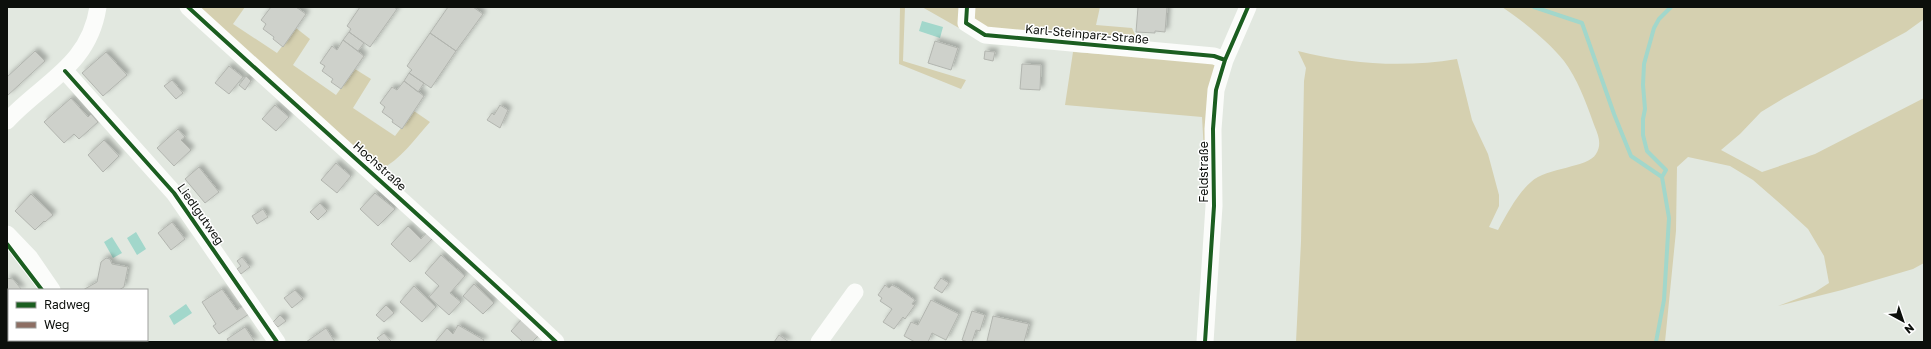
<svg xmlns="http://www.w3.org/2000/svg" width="1931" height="349" viewBox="0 0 1931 349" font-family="'Golos Text',sans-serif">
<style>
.green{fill:#d5d0b0}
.water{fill:#a2d7cb}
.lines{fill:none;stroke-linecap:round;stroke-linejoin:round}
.stream{stroke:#a2d7cb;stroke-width:4}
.building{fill:#ced1cb;stroke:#b2b5af;filter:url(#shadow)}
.minor{stroke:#fbfcfa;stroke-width:17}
.quiet{stroke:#8d6e63;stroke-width:3;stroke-dasharray:6 3;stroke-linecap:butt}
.cycleway-casing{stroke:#fff;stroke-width:6}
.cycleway{stroke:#1b5e20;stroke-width:4}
.labels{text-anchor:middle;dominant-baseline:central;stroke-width:3;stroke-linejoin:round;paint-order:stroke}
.street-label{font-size:12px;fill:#0c0f0b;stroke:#fff}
</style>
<defs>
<filter id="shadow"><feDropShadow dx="3.5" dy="-3.5" stdDeviation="2" flood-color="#0004"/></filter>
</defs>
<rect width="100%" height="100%" fill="#e2e8e0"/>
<!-- green -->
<path class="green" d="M 196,7 L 245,7 L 233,24 L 277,53 L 296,28 L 310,39 L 293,65 L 336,95 L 355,69 L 371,79 L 353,108 L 395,136 L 414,111 L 430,122 C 414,140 401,159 380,170 Z
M 900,7 L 905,7 L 903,61 L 966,80 L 961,89 L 899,64 Z
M 922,7 L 961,7 L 959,28 Z
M 973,7 L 1100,7 L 1096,25 L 1132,28 L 1138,41 L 995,32 L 975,21 Z
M 1502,7 L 1924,7 L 1924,19 L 1906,32 L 1784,98 L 1761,112 L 1740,134 L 1721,150 L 1762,172 L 1815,154 L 1924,98 L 1924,263 L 1913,269 L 1842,290 L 1778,306 L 1815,292 L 1829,283 L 1824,256 L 1808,229 L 1784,207 L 1753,180 L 1730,166 L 1688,157 L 1677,167 L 1676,231 L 1665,342 L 1296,342 L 1301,242 L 1304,81 L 1306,68 L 1298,51 C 1350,64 1403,68 1457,59 L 1472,120 L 1488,154 L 1499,195 L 1499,206 L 1489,227 L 1498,230 C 1507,214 1517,194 1531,182 C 1547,167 1588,168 1596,154 C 1603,143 1597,133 1593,122 C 1586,102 1577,78 1564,61 C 1549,42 1523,21 1502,7 Z
M 1073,52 L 1217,62 L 1207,205 L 1202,117 L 1065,105 Z"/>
<!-- water -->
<path class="water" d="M 922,21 L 943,27 L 940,38 L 919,31 Z
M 136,232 L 146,249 L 137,255 L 127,238 Z
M 112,237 L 122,253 L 113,258 L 104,242 Z
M 186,304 L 192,313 L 174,325 L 169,316 Z"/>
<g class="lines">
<!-- stream -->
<path class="stream" d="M 1534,7 L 1582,23 L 1614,114 L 1631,156 L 1662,177 L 1669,218 L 1664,300 L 1656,342
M 1662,177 L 1666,170 L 1647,151 L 1643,135 L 1643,119 L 1645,109 L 1643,85 L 1644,64 L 1654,28 L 1659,19 L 1671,7"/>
</g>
<!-- building -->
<path class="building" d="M 271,7 L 296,7 L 306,14 L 283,47 L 273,39 L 274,37 L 263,29 L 266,24 L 261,20 Z
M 360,7 L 394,7 L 397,9 L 370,47 L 349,32 L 351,29 L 347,26 Z
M 448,7 L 473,7 L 483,14 L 456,51 L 430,33 Z
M 1138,7 L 1167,7 L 1165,32 L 1155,31 L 1155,33 L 1136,32 Z
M 349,32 L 364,43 L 358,51 L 343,40 Z
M 430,33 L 456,51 L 431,88 L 409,73 L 412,70 L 407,66 Z
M 343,40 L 364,56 L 341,89 L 331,82 L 333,79 L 322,71 L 325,66 L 320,63 L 332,46 L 337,50 Z
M 935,41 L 958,48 L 951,70 L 928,63 Z
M 35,51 L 45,61 L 7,96 L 7,77 Z
M 985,51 L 995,52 L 993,61 L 984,59 Z
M 106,52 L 127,75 L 103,96 L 82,73 Z
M 1022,64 L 1041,65 L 1040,90 L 1020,89 Z
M 229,66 L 243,77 L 229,94 L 215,83 Z
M 409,73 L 424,83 L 418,92 L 404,81 Z
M 246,76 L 251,81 L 245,90 L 239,85 Z
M 172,80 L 183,93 L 176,99 L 164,86 Z
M 404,81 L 424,96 L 402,129 L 392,122 L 393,120 L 382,112 L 385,107 L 380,103 L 392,87 L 397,90 Z
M 71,98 L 88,117 L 91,114 L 98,122 L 79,139 L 74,134 L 64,143 L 44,122 Z
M 275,105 L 289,117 L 276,131 L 262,119 Z
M 500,105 L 508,110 L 500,128 L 487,120 L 492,113 L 494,115 Z
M 178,129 L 185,137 L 181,140 L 191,150 L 174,166 L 157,148 Z
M 104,140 L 119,156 L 103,172 L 88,155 Z
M 336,163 L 351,176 L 337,193 L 321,180 Z
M 199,167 L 219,192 L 205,203 L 185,179 Z
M 375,193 L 395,209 L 378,226 L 360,209 Z
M 31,194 L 53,215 L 45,222 L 44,221 L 35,230 L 15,211 Z
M 320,203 L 327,211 L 318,220 L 310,212 Z
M 263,209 L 268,217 L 257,224 L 252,216 Z
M 172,222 L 185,239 L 171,250 L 158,233 Z
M 408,226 L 421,239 L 428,231 L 434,237 L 410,262 L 391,244 Z
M 441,255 L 465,276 L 450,293 L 461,302 L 449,315 L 429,297 L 439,286 L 425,273 Z
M 242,257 L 250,267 L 241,274 L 237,269 L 241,266 L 237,261 Z
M 106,258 L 110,259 L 112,264 L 128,267 L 124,287 L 119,290 L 83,290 L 97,282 L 101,262 Z
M 7,278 L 13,279 L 22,290 L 9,290 L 9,325 L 7,326 Z
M 941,278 L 949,283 L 942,293 L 934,288 Z
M 474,284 L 494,303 L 483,314 L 463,296 Z
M 885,285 L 889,288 L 892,285 L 898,288 L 915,300 L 912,304 L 915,305 L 905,319 L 903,317 L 894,329 L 883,322 L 892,309 L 880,301 L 882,298 L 878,295 Z
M 414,286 L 436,307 L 422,322 L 400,302 Z
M 222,289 L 237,310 L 243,306 L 249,314 L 219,334 L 213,326 L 216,324 L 202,302 Z
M 295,290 L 303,299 L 292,308 L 284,298 Z
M 931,300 L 959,314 L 946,340 L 932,333 L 928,342 L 915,342 L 904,336 L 911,322 L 918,325 Z
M 386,305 L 394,313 L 384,322 L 376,315 Z
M 972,311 L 985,315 L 980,331 L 976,330 L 972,342 L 968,342 L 962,340 Z
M 280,315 L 286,321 L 278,327 L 273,322 Z
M 993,316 L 1029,324 L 1024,342 L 987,341 Z
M 521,320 L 538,336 L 532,342 L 523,342 L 511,331 Z
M 458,325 L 484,340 L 483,342 L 435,342 L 447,328 L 453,334 Z
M 245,327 L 255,342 L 229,342 L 227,339 Z
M 326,328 L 335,342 L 306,342 Z
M 384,333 L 391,341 L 389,342 L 381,342 L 377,338 Z
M 779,335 L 789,342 L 774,342 Z"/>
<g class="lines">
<!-- minor -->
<path class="minor" d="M 188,7 C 310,119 435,228 556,342
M 967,7 L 966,23 L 985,35 L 1214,56 L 1225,60
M 65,71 L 174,193 L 277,342
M 7,121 C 43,82 89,66 98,7
M 7,234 L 30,258 L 52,290
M 7,339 L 9,337
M 83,340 L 85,342
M 819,342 L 855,292
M 1205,342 L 1214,206 L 1213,129 L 1216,90 L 1225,60 L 1248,7"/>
<!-- quiet -->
<path class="quiet" d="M 72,340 L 73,342"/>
<defs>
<path id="cycleway" d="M 188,7 C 310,119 435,228 556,342
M 967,7 L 966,23 L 985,35 L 1214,56 L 1225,60
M 65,71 L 174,193 L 277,342
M 7,244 L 42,290
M 1205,342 L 1214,206 L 1213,129 L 1216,90 L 1225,60 L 1248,7"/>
</defs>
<!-- cycleway casing -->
<use href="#cycleway" class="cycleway-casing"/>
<!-- cycleway -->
<use href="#cycleway" class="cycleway"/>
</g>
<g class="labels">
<!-- street labels -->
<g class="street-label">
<text transform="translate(1087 34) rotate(5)">Karl-Steinparz-Straße</text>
<text transform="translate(380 166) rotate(42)">Hochstraße</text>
<text transform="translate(1203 172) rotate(-90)">Feldstraße</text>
<text transform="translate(201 214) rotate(55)">Liedlgutweg</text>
</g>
</g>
<!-- border -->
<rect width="1931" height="349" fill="none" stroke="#0c0f0b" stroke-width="16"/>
<!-- legend -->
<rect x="8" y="289" width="140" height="52" fill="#ffffff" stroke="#9e9f9d"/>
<rect x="16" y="302" width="20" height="6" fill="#1b5e20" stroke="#9e9f9d"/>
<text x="44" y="309" font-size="12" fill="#0c0f0b">Radweg</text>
<rect x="16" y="322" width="20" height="6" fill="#8d6e63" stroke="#9e9f9d"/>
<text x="44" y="329" font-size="12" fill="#0c0f0b">Weg</text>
<!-- north arrow -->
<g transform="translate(1903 321) rotate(140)" stroke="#ffffff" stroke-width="3" paint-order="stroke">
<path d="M0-3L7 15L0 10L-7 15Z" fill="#0c0f0b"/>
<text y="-6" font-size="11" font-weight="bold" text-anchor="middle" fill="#0c0f0b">N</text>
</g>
</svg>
